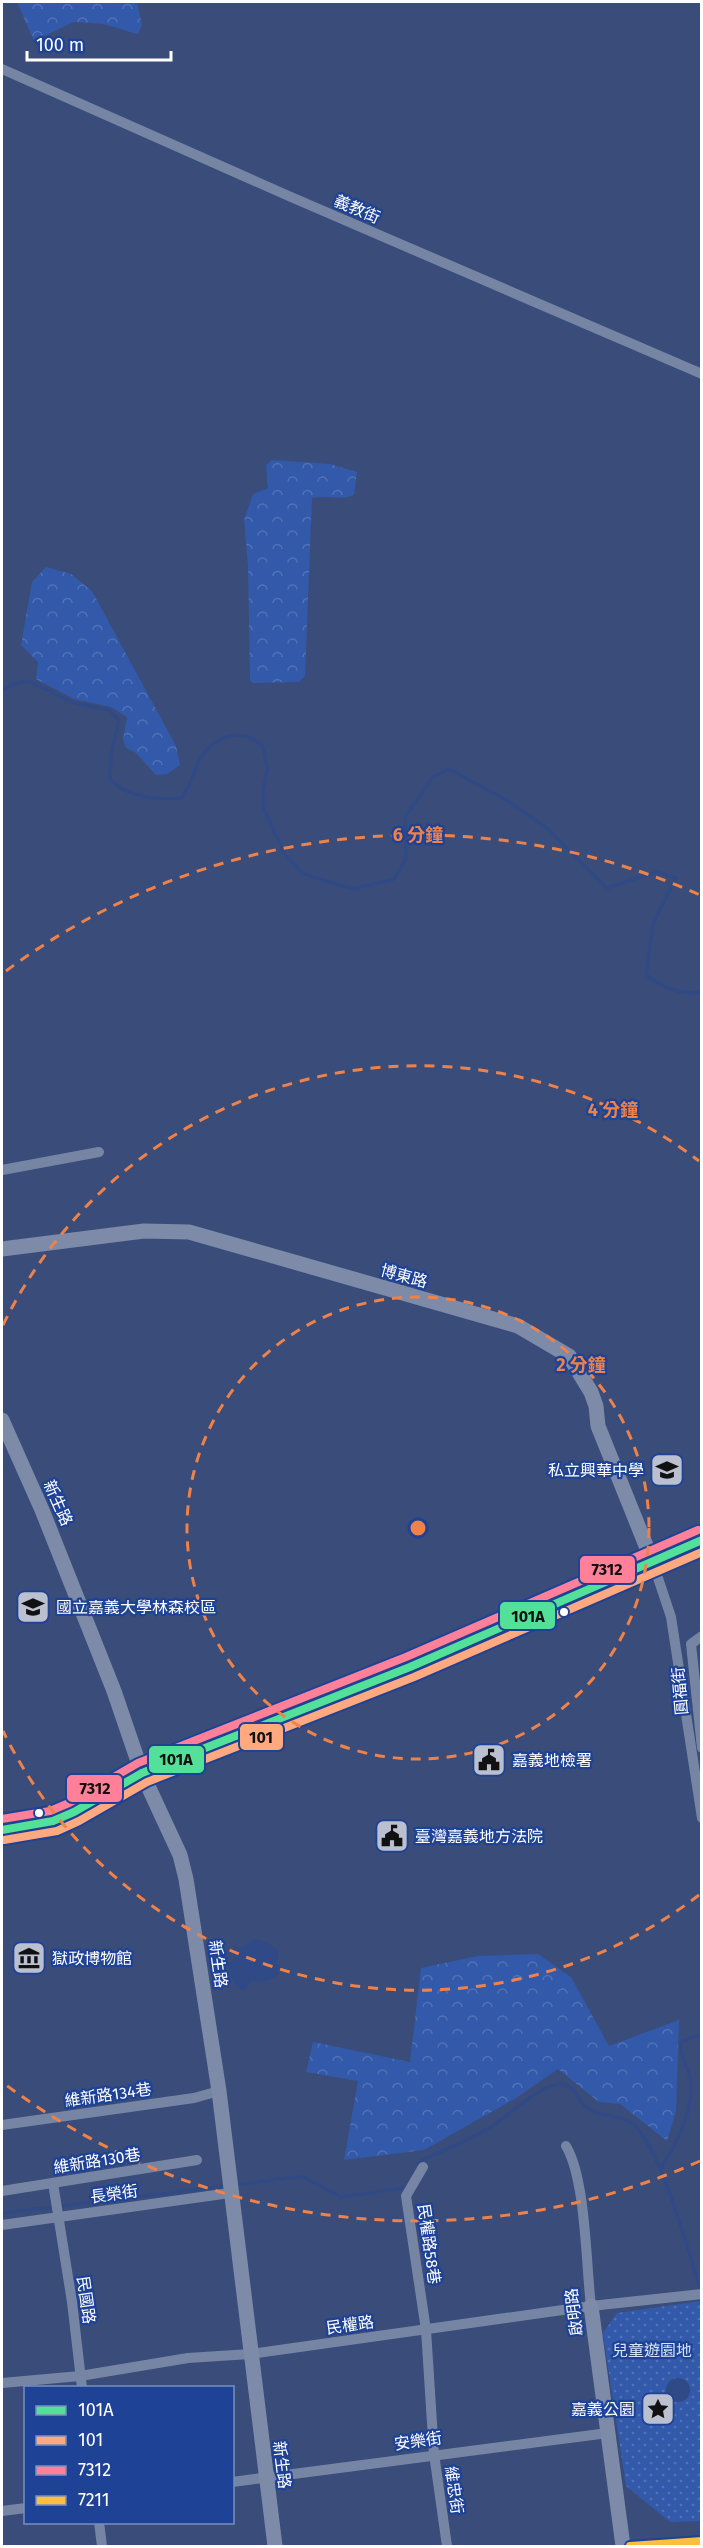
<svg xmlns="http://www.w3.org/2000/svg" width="703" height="2548" viewBox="0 0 703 2548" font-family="'Fira Sans','Noto Sans TC',sans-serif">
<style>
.forest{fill:url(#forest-crowns)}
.park{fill:url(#park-dots)}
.water{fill:#304a87}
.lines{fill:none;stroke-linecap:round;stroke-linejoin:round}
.stream{stroke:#304a87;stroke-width:3}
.street{stroke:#7785a5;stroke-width:10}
.secondary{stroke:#7d8ba9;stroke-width:15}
.bus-1-casing{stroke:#1e4295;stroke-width:12}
.bus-2-casing{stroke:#1e4295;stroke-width:12}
.bus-3-casing{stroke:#1e4295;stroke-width:12}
.bus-4-casing{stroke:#1e4295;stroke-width:12}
.bus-1{stroke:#53e098;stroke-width:8}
.bus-2{stroke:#ffa980;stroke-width:8}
.bus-3{stroke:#ff8098;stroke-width:8}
.bus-4{stroke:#fbbe40;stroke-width:8}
.ring{fill:none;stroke:#ee8249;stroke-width:3;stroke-dasharray:10 8}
.bus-dot{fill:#fff;stroke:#1e4295;stroke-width:2}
.labels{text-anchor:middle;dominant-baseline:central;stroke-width:4.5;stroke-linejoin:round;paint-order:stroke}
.street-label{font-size:16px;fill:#fff;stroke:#1e4295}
.poi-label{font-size:16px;fill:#fff;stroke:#1e4295;text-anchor:start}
.park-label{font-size:16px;fill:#d7e3fa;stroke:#1e4295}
.centre{fill:#ee8249;stroke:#1e4295;stroke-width:3}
.ring-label{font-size:18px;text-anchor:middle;font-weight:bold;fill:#ee8249;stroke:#1e4295;stroke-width:4.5;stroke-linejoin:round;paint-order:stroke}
.line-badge{stroke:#1e4295;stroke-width:2}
.pale-badge-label{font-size:16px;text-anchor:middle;font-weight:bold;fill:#111}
</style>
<defs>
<pattern id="forest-crowns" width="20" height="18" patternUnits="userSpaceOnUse" patternTransform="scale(1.5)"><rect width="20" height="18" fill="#3359aa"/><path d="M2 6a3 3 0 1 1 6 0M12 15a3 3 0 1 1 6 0" fill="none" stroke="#5272b7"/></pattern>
<pattern id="park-dots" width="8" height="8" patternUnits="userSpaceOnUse" patternTransform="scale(1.5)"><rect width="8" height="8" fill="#3359aa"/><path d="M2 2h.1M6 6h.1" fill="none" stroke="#5272b7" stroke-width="1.8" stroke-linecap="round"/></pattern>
</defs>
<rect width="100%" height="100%" fill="#394c7a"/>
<!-- forest -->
<path class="forest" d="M 17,2 L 137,2 L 142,25 L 138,34 L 103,24 L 74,22 L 34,41 Z
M 272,460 L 330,464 L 357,472 L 354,495 C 341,501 326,495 312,498 L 305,676 L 299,682 L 253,683 L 250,679 L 248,566 L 244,520 L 253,494 L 268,488 L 266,465 Z
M 46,567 L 71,574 L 92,591 L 176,746 L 180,765 L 167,774 L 156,775 L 136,753 L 126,748 L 123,740 L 127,717 L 111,707 L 74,699 L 36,679 L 38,662 L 21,645 L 32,582 Z
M 538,1954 L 571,1977 L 609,2046 L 679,2020 L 676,2111 L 667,2141 L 620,2104 L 599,2102 L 558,2069 L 516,2098 L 424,2150 L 344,2160 L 358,2081 L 306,2072 L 313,2042 L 410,2062 L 421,1968 L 478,1956 Z"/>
<!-- park -->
<path class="park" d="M 701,2301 L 701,2521 L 670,2522 L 626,2486 L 603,2333 L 617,2313 Z"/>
<!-- water -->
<path class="water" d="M 255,1939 L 265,1942 L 278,1950 L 278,1963 L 281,1966 C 276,1982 266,1982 251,1981 L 244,1991 C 233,1986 231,1976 228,1965 L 233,1960 L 234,1946 L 242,1948 Z
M666 2390a12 12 0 1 1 24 0a12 12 0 1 1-24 0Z"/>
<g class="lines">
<!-- stream -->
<path class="stream" d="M 2,691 L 12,684 L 29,681 L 74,703 L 109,710 L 119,720 L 111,755 L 110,779 C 127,798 158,800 182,798 C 190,786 193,775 198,763 C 206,745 225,732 245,736 C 250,737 257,742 262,745 L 268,768 L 263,790 L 263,807 L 285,855 L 303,874 L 353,889 L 394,879 L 406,859 L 405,817 L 433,777 L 449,769 L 508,801 L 548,829 L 607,888 L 657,872 L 676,878 L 653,923 L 646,975 C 664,988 679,995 702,992
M 419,2164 L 422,2160 C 445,2150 470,2140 492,2126 C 512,2114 533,2090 557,2084 C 574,2081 576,2098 586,2107 C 597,2117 618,2113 633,2124 C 660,2146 690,2256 701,2292
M 661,2168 C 677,2143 696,2108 690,2077 C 687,2065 679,2054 681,2042 L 702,2034
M 235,2185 L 302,2176 L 341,2197 L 406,2188 L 407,2185
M 60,2206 L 226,2186
M 2,2213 L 53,2207"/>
<!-- street -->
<path class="street" d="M 2,69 L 291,197 L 702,374
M 2,1170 L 99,1152
M 653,1563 L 671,1617 L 702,1818
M 702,1636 L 691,1644 L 702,1748
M 2,2125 L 194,2098 L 219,2091
M 566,2146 C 586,2179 586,2266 591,2306
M 423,2167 L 406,2196 L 426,2330 L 434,2454 L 447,2546
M 53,2183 L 72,2302 L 82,2388
M 2,2191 L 197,2160
M 2,2225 L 230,2193
M 2,2383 L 80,2376 L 188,2358 L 250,2354 L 591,2306 L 702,2294
M 232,2482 L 608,2433
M 2,2511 L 26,2508
M 99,2522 L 102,2546
M 630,2546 L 702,2541"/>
<!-- secondary -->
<path class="secondary" d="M 2,1249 L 144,1231 L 189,1232 L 518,1326 L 569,1356 L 591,1392 L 596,1406 L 598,1426 L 653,1563
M 2,1420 L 42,1510 L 114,1691 L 142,1773 L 180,1855 L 186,1879 L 219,2091 L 275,2546
M 2,1830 L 53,1821 L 74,1812 L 142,1773 L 410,1667 L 702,1540
M 591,2306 L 623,2546"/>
<defs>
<path id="bus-1" d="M 2,1830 L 53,1821 L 74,1812 L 142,1773 L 410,1667 L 702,1540"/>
<path id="bus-2" d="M 4,1840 L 57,1831 L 79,1821 L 147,1782 L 414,1677 L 702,1552"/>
<path id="bus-3" d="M 2,1819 L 50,1811 L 69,1803 L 138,1763 L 406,1657 L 698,1530"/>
<path id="bus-4" d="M 630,2546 L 702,2541"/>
</defs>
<!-- bus-1 casing -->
<use href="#bus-1" class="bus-1-casing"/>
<!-- bus-2 casing -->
<use href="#bus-2" class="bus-2-casing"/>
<!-- bus-3 casing -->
<use href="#bus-3" class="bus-3-casing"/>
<!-- bus-4 casing -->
<use href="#bus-4" class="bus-4-casing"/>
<!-- bus-1 -->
<use href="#bus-1" class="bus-1"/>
<!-- bus-2 -->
<use href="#bus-2" class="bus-2"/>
<!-- bus-3 -->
<use href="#bus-3" class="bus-3"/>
<!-- bus-4 -->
<use href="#bus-4" class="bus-4"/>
</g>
<!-- distance rings -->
<g class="ring">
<circle cx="418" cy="1528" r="231"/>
<path d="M699 1895A462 462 0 0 1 3 1731M3 1325A462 462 0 0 1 699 1161"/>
<path d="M700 2161A693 693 0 0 1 6 2085M6 971A693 693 0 0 1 700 895"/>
</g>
<!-- icons -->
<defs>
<symbol id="school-square" viewBox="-11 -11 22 22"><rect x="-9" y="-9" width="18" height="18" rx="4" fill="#bac0d0" stroke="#1e4295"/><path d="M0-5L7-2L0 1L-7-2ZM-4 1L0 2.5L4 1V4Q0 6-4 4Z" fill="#111"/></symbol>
<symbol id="university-square" viewBox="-11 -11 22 22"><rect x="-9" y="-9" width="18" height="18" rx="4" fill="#bac0d0" stroke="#1e4295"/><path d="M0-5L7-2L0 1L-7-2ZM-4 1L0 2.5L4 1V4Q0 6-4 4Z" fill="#111"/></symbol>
<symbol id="civic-square" viewBox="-11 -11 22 22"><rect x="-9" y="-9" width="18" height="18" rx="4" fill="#bac0d0" stroke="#1e4295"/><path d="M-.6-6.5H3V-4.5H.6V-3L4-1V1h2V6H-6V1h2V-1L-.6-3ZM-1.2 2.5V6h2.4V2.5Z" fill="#111"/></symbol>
<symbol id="museum-square" viewBox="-11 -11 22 22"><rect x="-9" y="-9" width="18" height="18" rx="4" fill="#bac0d0" stroke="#1e4295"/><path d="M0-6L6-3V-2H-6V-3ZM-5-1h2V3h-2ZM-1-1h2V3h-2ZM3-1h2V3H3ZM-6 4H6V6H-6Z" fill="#111"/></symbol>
<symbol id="sight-square" viewBox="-11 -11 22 22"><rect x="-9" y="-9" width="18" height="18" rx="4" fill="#bac0d0" stroke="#1e4295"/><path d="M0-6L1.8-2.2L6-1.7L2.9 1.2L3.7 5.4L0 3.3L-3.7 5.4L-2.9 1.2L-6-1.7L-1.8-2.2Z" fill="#111"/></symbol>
</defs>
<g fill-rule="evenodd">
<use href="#school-square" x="648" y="1451" width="38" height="38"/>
<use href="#university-square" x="14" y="1588" width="38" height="38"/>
<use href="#civic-square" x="470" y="1741" width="38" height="38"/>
<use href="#civic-square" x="373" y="1817" width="38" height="38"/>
<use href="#museum-square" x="10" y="1939" width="38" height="38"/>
<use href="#sight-square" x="639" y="2390" width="38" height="38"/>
</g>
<!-- markers -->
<g class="bus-dot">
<circle cx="564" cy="1612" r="5"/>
<circle cx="39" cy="1813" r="5"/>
</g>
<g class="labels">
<!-- street labels -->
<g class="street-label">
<text transform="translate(357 209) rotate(23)">義教街</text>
<text transform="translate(404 1276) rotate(15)">博東路</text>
<text transform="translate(58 1503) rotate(66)">新生路</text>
<text transform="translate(680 1691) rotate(-95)">圓福街</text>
<text transform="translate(218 1964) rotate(82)">新生路</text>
<text transform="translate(108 2095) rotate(-8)">維新路134巷</text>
<text transform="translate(97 2161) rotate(-9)">維新路130巷</text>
<text transform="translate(114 2194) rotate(-8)">長榮街</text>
<text transform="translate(429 2244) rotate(82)">民權路58巷</text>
<text transform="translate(86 2300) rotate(82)">民國路</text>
<text transform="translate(574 2312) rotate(-97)">啟明路</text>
<text transform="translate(350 2325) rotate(-8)">民權路</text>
<text transform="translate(418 2441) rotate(-8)">安樂街</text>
<text transform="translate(282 2465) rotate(83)">新生路</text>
<text transform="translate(454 2490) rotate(82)">維忠街</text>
</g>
<!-- poi labels -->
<g class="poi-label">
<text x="644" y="1470" text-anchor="end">私立興華中學</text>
<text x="56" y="1607">國立嘉義大學林森校區</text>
<text x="512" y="1760">嘉義地檢署</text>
<text x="415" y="1836">臺灣嘉義地方法院</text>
<text x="52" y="1958">獄政博物館</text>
<text x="635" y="2409" text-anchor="end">嘉義公園</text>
</g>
<!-- park labels -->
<g class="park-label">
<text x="652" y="2350">兒童遊園地</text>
</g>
</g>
<circle cx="418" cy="1528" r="9" class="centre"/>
<g class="ring-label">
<text x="418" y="841">6 分鐘</text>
<text x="613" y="1116">4 分鐘</text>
<text x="581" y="1371">2 分鐘</text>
</g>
<g class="line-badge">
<rect x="579" y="1555" width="57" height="29" rx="6" fill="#ff8098"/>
<rect x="499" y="1601" width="57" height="29" rx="6" fill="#53e098"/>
<rect x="239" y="1723" width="45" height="28" rx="6" fill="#ffa980"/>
<rect x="148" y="1745" width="57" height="29" rx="6" fill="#53e098"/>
<rect x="66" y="1774" width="57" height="29" rx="6" fill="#ff8098"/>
</g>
<g class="pale-badge-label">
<text x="607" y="1575">7312</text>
<text x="528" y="1622">101A</text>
<text x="261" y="1743">101</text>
<text x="176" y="1765">101A</text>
<text x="95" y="1794">7312</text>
</g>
<!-- border -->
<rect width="703" height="2548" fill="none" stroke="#ffffff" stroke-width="6"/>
<!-- legend -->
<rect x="24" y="2386" width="210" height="138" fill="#1e4295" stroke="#788ebf" stroke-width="1.5"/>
<rect x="36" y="2406" width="30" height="9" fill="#53e098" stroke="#788ebf" stroke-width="1.5"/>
<text x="78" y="2416" font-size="18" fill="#ffffff">101A</text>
<rect x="36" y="2436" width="30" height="9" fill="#ffa980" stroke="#788ebf" stroke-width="1.5"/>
<text x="78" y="2446" font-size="18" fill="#ffffff">101</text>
<rect x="36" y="2466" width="30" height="9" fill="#ff8098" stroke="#788ebf" stroke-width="1.5"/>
<text x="78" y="2476" font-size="18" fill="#ffffff">7312</text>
<rect x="36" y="2496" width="30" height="9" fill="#fbbe40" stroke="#788ebf" stroke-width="1.5"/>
<text x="78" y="2506" font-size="18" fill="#ffffff">7211</text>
<!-- scale -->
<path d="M27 51v9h144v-9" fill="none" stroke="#ffffff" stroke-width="3"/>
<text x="36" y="51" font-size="18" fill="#ffffff" stroke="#1e4295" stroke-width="4.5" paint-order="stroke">100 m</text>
</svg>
